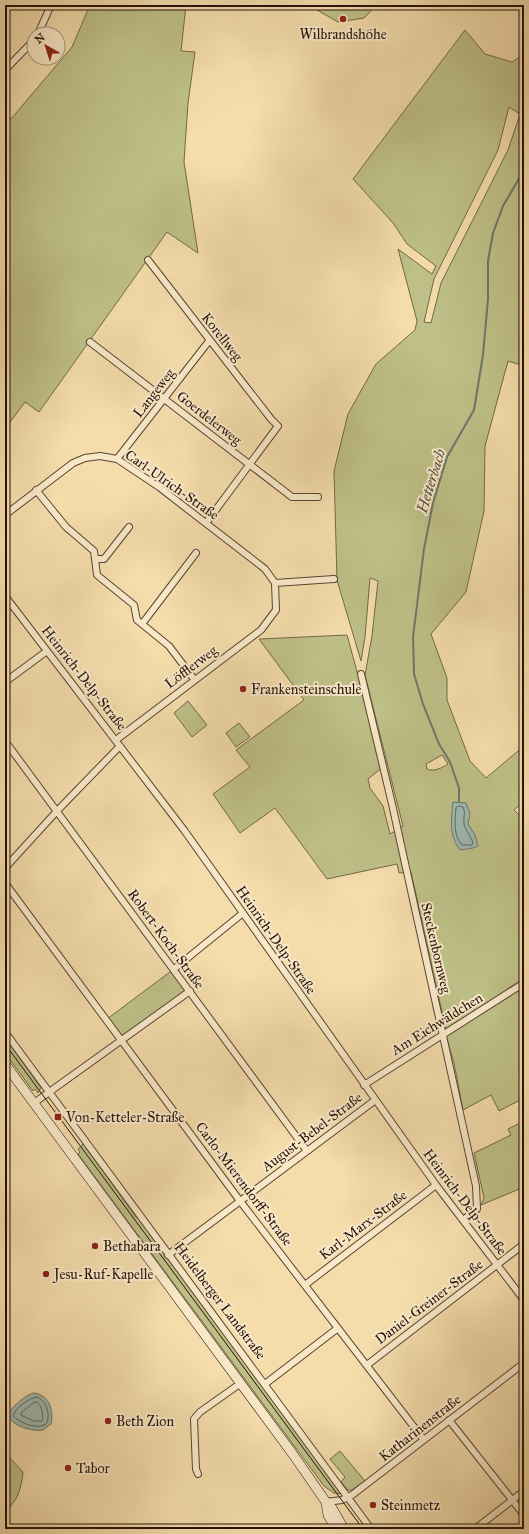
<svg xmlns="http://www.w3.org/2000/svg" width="529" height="1534" viewBox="0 0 529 1534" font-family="'IM FELL Great Primer',serif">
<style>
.green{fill:#bec087;stroke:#726848;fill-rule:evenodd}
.water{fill:#9ebab2;stroke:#6e766e}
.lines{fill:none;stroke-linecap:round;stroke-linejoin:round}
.shore{stroke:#62665e;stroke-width:1}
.stream{stroke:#6e766e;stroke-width:2}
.street-casing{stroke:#594432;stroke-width:8}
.secondary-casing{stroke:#251109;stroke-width:10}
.street{stroke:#f8e8c8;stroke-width:6}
.secondary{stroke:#f8e8c8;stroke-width:9}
.tram{stroke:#251109;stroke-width:1}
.poi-dot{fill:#8f2418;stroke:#f8e8c8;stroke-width:1.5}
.labels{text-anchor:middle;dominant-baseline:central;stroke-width:4;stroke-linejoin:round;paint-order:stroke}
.poi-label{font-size:14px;fill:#251109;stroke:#f8e8c8;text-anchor:start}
.street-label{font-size:14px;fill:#251109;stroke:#f8e8c8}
.water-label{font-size:15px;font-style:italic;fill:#4f4c44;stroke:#f8e8c8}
</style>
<rect width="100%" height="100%" fill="#f4dcab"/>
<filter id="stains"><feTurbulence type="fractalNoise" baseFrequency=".005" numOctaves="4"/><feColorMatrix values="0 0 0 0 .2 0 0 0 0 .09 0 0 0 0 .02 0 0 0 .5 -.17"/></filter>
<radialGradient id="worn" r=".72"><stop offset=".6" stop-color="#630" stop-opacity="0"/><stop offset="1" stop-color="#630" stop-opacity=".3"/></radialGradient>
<!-- green -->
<path class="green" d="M 90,5 L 186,5 L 181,51 L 195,52 L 188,103 L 184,162 L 198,253 L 167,232 L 39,412 L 25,402 L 5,429 L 5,126 L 72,47 Z
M 311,5 L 377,5 L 364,18 L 338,22 L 317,10 Z
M 465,30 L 485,54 L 512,62 L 524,54 L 524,366 L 508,361 L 485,446 L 484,511 L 466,592 L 431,634 L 447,678 L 447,700 L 470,761 L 486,778 L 524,746 L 524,801 L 514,810 L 524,820 L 524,978 L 446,1030 L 411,872 L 399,873 L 397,864 L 327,879 L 275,808 L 240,833 L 213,794 L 250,767 L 236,750 L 304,700 L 259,639 L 347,635 L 383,767 L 368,779 L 370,788 L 383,806 L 390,834 L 403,826 L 365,675 L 372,636 L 378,581 L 370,578 L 365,637 L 361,661 L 337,580 L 334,471 L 348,414 L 376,364 L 415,330 L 417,321 L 398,249 L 432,274 L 436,266 L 407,244 L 393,223 L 353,179 ZM 509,107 L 520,114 L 508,150 L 441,283 L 431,323 L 424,322 L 434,279 L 498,150 ZM 442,755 L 448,764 C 442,768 434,772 427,769 L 426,764 Z
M 188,701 L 207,725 L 192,737 L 174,713 Z
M 239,723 L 250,737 L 236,747 L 226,733 Z
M 174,969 L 190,991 L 122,1040 L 107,1019 Z
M 524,987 L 524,1098 L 499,1111 L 491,1095 L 463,1110 L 454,1063 L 446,1036 Z
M 5,1038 L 41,1088 L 38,1093 L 35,1089 L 33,1091 L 5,1053 Z
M 524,1121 L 524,1187 L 481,1205 L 484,1198 L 474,1153 L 511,1135 L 508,1129 Z
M 84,1143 L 87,1146 L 86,1148 L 136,1217 L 139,1217 L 187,1283 L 187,1285 L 308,1449 L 310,1450 L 343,1494 L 334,1493 L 324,1486 L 78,1154 L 80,1152 L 78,1149 Z
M 340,1451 L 365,1481 L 352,1490 L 348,1490 L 341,1482 L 345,1477 L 330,1459 Z
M 5,1453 L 23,1472 C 21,1489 18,1501 5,1511 Z"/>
<!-- water -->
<path class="water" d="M 453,802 L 466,803 L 470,814 L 468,824 L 475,835 L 478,846 L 473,848 L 460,850 C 449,835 451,820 453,802 Z
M 33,1393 C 49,1394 54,1410 51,1424 L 43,1430 C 33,1432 10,1426 8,1414 C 14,1405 23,1397 33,1393 Z"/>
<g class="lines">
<!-- shore -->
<path class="shore" d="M 459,806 L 463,807 C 466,814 463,817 464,824 C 465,830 471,836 473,843 L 472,845 L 462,845 C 453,835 455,821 456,808 Z
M 37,1397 C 47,1401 51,1416 46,1424 C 36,1430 21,1423 13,1416 C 15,1408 29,1398 37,1397 Z
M 37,1402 C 42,1406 44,1415 42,1421 L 33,1421 L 21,1415 L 21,1413 L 33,1403 Z"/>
<!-- stream -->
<path class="stream" d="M 459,802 L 459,788 L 450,762 L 439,744 L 423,704 L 414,674 L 413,637 L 424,549 L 433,503 L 447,457 L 474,410 L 483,355 L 488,299 L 488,261 L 493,233 L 503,206 L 524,170"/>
<defs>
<path id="street" d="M 38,34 L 51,5
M 5,70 L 34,40
M 148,260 L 271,419 L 278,426 L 206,523
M 90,342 L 292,497 L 318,497
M 117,459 L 209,341
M 36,490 L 66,527 L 94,551 L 97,575 L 134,605 L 137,620 L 169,646 L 194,679
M 5,515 L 73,463 L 85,458 L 100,456 L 117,459 L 159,487 L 265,569 L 275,583 L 276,610 L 261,630 L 116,740
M 95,559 L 104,559 L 129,527
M 275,583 L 334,579
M 5,596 L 184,830 L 436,1185 L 524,1300
M 142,624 L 196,553
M 361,674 L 392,804 L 476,1186 L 477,1209 L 463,1220
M 5,682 L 47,651
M 5,741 L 307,1151
M 5,868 L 57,811 L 120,746
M 5,883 L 240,1201 L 424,1440
M 174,969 L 243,913
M 5,1032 L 371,1529
M 364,1085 L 524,983
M 34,1103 L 190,991
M 168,1255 L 374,1101
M 305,1285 L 436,1185
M 367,1365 L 524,1244
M 265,1384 L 338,1328
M 449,1420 L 524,1515
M 198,1474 L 196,1469 L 194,1419 L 200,1412 L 241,1383
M 326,1502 L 342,1500 L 352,1495 L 524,1363
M 475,1529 L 524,1491"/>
<path id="secondary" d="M 5,1064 L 292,1453 L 326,1502 L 332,1508 L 344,1529
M 326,1502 L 328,1515 L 336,1529"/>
</defs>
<!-- street casing -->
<use href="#street" class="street-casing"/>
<!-- secondary casing -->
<use href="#secondary" class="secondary-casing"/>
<!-- street -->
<use href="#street" class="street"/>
<!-- secondary -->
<use href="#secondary" class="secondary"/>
<!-- tram -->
<path class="tram" d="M 5,1044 L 363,1529"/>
</g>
<!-- markers -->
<g class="poi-dot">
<circle cx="343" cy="19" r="4"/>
<circle cx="243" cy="689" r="4"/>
<rect x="54" y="1113" width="8" height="8" rx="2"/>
<circle cx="95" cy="1246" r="4"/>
<circle cx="46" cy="1274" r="4"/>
<circle cx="108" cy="1421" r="4"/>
<circle cx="68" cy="1468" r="4"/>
<circle cx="373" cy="1505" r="4"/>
</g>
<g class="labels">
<!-- poi labels -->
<g class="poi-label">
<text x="343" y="34" text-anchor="middle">Wilbrandshöhe</text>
<text x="251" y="689">Frankensteinschule</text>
<text x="66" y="1117">Von-Ketteler-Straße</text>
<text x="103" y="1246">Bethabara</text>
<text x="54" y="1274">Jesu-Ruf-Kapelle</text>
<text x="116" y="1421">Beth Zion</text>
<text x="76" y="1468">Tabor</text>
<text x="381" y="1505">Steinmetz</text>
</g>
<!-- street labels -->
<g class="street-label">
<text transform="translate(222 337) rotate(52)">Korellweg</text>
<text transform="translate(154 393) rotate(-52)">Langeweg</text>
<text transform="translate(209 418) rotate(38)">Goerdelerweg</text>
<text transform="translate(172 485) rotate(35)">Carl-Ulrich-Straße</text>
<text transform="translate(191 667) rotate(-37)">Löfflerweg</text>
<text transform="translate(84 678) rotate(52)">Heinrich-Delp-Straße</text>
<text transform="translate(166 939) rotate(54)">Robert-Koch-Straße</text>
<text transform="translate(276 940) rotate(55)">Heinrich-Delp-Straße</text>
<text transform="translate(436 948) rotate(77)">Steckenbornweg</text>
<text transform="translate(437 1024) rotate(-32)">Am Eichwäldchen</text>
<text transform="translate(312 1132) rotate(-37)">August-Bebel-Straße</text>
<text transform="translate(244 1184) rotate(53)">Carlo-Mierendorff-Straße</text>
<text transform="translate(465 1202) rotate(53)">Heinrich-Delp-Straße</text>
<text transform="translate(363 1225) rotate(-37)">Karl-Marx-Straße</text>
<text transform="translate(220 1301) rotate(53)">Heidelberger Landstraße</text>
<text transform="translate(429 1302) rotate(-37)">Daniel-Greiner-Straße</text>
<text transform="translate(420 1428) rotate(-38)">Katharinenstraße</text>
</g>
<!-- water labels -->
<g class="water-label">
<text transform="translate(431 481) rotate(-73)">Hetterbach</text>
</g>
</g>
<!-- margin -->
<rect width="529" height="1534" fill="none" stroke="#f4dcab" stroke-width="20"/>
<rect x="6" y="6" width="517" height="1522" fill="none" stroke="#251109" stroke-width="2"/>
<rect x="10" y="10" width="509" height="1514" fill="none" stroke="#251109"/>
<!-- north arrow -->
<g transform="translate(46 46) rotate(321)"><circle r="19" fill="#f8e8c8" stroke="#a4927c"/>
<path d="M0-3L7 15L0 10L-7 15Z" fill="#8f2418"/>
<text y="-6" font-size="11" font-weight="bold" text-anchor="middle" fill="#251109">N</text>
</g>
<rect width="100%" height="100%" filter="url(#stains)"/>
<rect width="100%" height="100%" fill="url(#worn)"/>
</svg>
